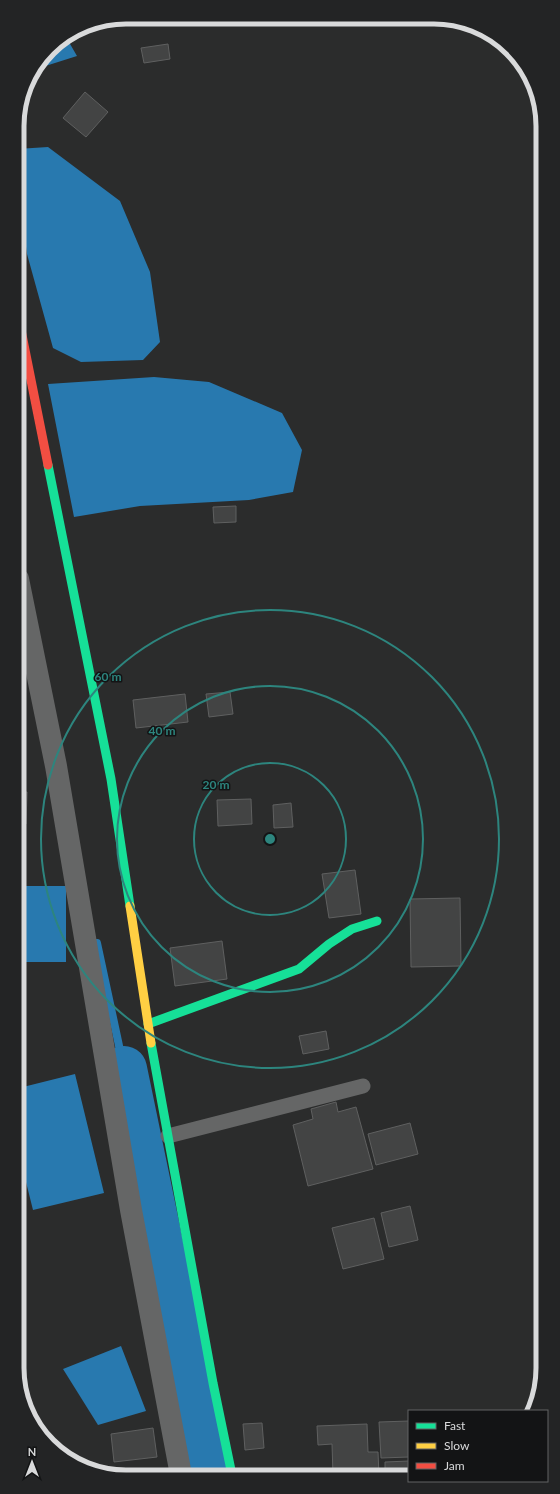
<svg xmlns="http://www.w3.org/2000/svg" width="560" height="1494" viewBox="0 0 560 1494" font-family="Lato,sans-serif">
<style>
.water{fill:#2879af}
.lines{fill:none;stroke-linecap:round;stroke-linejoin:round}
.stream{stroke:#2879af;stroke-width:8}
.river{stroke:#2879af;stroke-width:46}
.building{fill:#434444;stroke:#5f6060}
.lane{stroke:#656666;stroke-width:15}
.street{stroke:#656666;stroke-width:22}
.fast{stroke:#16e098;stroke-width:9}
.slow{stroke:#ffcf43;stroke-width:9}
.jam{stroke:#f24e42;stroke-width:9}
.ring{fill:none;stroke:#2d857e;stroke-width:2}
.rim{fill:none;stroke:#d9dadb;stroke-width:5}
.centre{fill:#2d857e;stroke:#131415;stroke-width:2}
.ring-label{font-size:12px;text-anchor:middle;font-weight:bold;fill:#2d857e;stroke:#131415;stroke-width:3;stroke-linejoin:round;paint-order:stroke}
</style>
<rect width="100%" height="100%" fill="#2b2c2c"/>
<!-- water -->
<path class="water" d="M 66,37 L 77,56 L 36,69 L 54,44 Z
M 48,147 L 120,201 L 150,272 L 160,342 L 143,360 L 81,362 L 53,348 L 27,254 L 17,180 L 17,149 Z
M 154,377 L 209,382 L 282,413 L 302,450 L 293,492 L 249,500 L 140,506 L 74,517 L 48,384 Z
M 18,886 L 66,886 L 66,962 L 19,962 Z
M 75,1074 L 104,1193 L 33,1210 L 19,1154 L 19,1088 Z
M 121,1346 L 146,1411 L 98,1425 L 63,1369 Z"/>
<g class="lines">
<!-- stream -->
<path class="stream" d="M 97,943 L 124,1069"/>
<!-- river -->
<path class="river" d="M 124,1069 L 208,1475"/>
</g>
<!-- building -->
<path class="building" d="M 109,21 L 109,24 L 80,30 L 80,28 L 85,25 Z
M 168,44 L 170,59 L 144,63 L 141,48 Z
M 85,92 L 108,112 L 86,137 L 63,118 Z
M 236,506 L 236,522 L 214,523 L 213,507 Z
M 230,692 L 233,714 L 209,717 L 206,694 Z
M 185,694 L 188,722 L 136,728 L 133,700 Z
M 18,792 L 27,792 L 26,824 L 18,824 Z
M 251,799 L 252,824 L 218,826 L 217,800 Z
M 291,803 L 293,827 L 274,828 L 273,805 Z
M 355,870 L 361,914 L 329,918 L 322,874 Z
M 460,898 L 461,966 L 411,967 L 410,899 Z
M 222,941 L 227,979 L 175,986 L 170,948 Z
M 326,1031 L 329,1049 L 303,1054 L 299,1036 Z
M 336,1102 L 338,1112 L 356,1107 L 373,1169 L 308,1186 L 293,1125 L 313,1119 L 311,1109 Z
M 410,1123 L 418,1154 L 376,1165 L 368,1134 Z
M 410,1206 L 418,1240 L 389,1247 L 381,1213 Z
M 374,1218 L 384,1259 L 343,1269 L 332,1228 Z
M 409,1421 L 409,1457 L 381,1458 L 379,1422 Z
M 262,1423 L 264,1448 L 245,1450 L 243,1424 Z
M 367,1424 L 368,1452 L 378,1452 L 379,1475 L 333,1475 L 332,1444 L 318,1445 L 317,1426 Z
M 153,1428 L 157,1457 L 114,1462 L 111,1434 Z
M 409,1461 L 409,1475 L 385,1475 L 385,1462 Z"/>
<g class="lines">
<!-- lane -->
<path class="lane" d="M 168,1136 L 363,1086"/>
<!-- street -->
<path class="street" d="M 18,579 L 56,766 L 131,1210 L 181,1475"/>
<!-- fast -->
<path class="fast" d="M 48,465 L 111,779 L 130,906
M 148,1024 L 299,969 L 329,944 L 352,929 L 377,921
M 151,1043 L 213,1383 L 232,1475"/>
<!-- slow -->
<path class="slow" d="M 130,906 L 151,1043"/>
<!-- jam -->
<path class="jam" d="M 18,315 L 48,465"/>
</g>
<!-- distance rings -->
<g class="ring">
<circle cx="270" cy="839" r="76"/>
<circle cx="270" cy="839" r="153"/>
<circle cx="270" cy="839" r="229"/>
</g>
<!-- crop -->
<path d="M0 0H560V1494H0ZM126 24H434A102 102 0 0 1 536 126V1368A102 102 0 0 1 434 1470H126A102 102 0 0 1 24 1368V126A102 102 0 0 1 126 24Z" fill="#232425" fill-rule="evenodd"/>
<path class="rim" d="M126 24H434A102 102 0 0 1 536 126V1368A102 102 0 0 1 434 1470H126A102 102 0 0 1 24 1368V126A102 102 0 0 1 126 24Z"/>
<circle cx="270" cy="839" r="6" class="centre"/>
<g class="ring-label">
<text x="108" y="681">60 m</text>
<text x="162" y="735">40 m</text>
<text x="216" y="789">20 m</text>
</g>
<!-- legend -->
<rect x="408" y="1410" width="140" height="72" fill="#131415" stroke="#626364"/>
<rect x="416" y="1423" width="20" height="6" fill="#16e098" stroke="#626364"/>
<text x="444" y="1430" font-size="12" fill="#d9dadb">Fast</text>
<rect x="416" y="1443" width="20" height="6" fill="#ffcf43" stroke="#626364"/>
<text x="444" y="1450" font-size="12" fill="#d9dadb">Slow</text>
<rect x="416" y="1463" width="20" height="6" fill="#f24e42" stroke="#626364"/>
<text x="444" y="1470" font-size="12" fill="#d9dadb">Jam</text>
<!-- north arrow -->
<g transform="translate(32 1462)" stroke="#131415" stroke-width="3" paint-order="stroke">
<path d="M0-3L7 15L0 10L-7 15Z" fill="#d9dadb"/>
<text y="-6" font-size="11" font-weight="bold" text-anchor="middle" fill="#d9dadb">N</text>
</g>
</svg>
